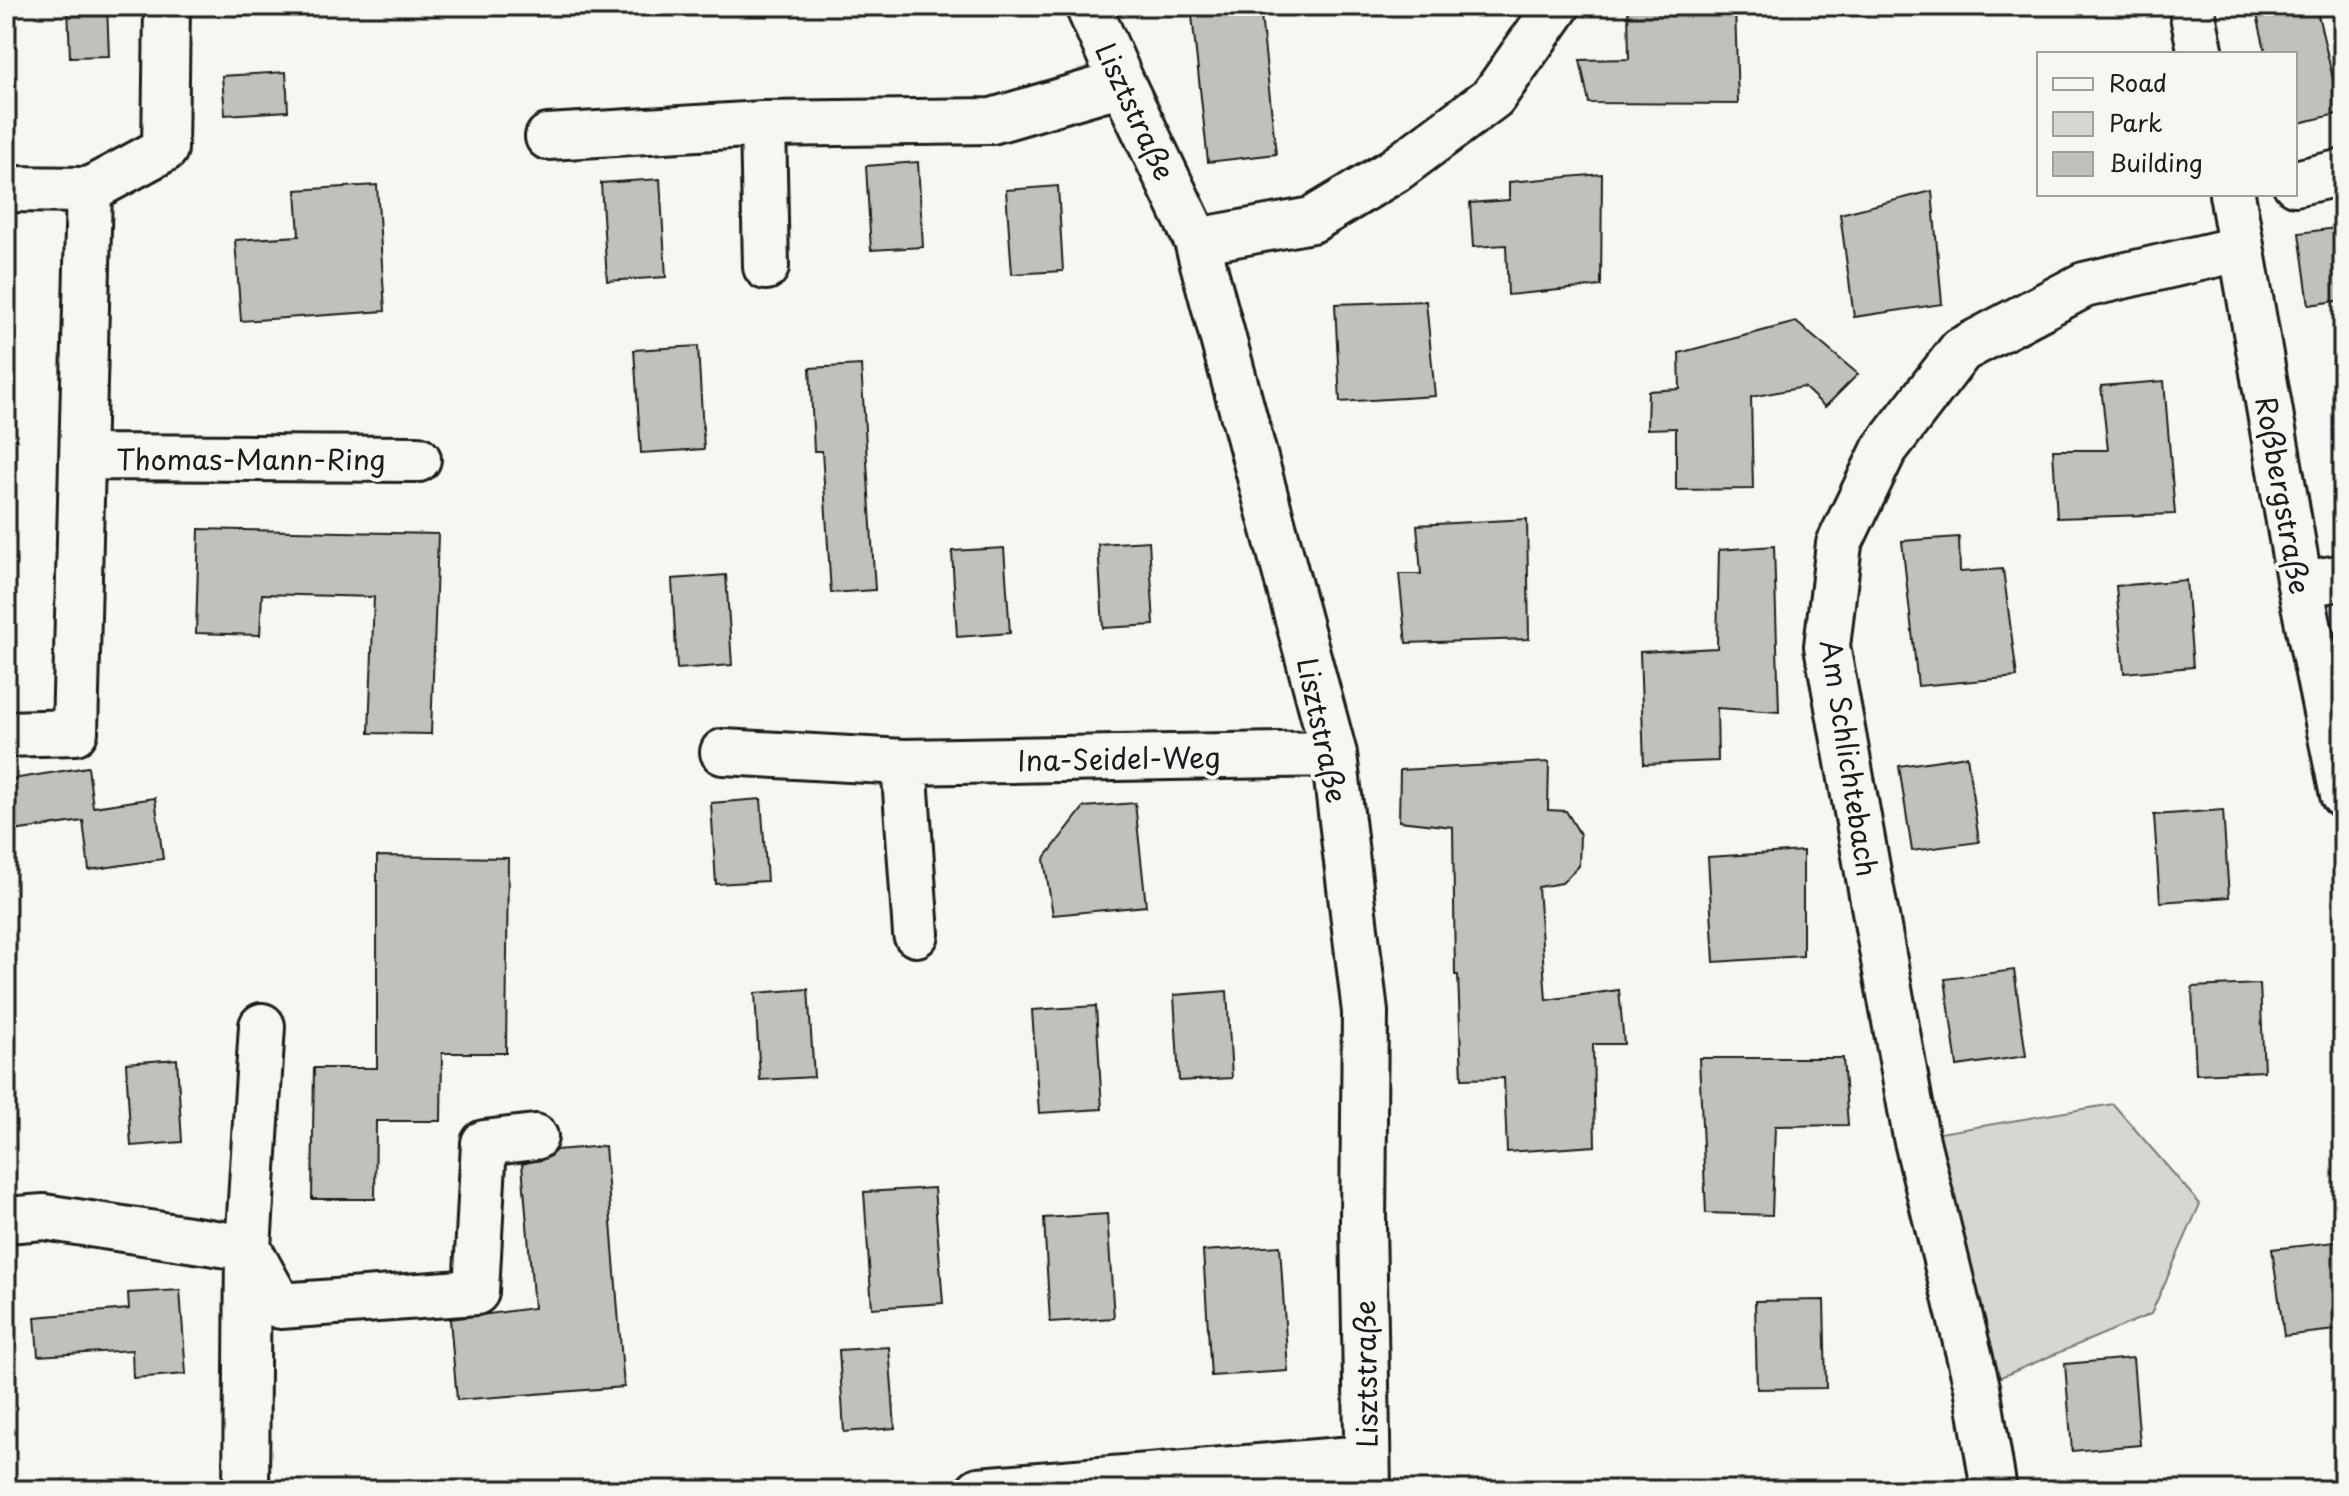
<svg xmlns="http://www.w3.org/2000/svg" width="2349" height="1496" viewBox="0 0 2349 1496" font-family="'Playpen Sans',sans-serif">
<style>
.green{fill:#d6d6d2;stroke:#797977;stroke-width:2}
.building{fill:#c0c0bd;stroke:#1c1c1c;stroke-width:2}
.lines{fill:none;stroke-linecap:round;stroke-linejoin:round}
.minor-casing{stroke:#1c1c1c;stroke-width:50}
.minor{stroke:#f6f6f2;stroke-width:44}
.labels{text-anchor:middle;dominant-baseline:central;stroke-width:8;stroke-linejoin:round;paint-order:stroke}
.street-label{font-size:28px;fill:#1c1c1c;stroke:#f6f6f2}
</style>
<rect width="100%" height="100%" fill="#f6f6f2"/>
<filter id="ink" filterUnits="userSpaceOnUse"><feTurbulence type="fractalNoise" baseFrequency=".0125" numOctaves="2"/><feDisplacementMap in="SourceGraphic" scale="16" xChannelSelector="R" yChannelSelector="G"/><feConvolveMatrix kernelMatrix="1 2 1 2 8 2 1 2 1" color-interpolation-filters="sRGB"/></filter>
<g filter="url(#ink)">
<!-- green -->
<path class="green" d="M 2113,1104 L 2200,1204 L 2151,1314 L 1977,1387 L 1916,1137 Z"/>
<!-- building -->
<path class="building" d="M 68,6 L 107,6 L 109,56 L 70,57 Z
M 1191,6 L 1260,6 L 1276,154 L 1208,162 Z
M 1628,6 L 1735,6 L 1738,104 L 1589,103 L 1580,60 L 1629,59 Z
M 2255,6 L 2316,6 L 2341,113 L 2295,124 L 2295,54 L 2266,54 Z
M 286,72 L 288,111 L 225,115 L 222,76 Z
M 918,162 L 923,247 L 871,250 L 866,166 Z
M 1602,174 L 1601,286 L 1508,295 L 1506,245 L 1473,247 L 1470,203 L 1509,200 L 1509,182 Z
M 660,179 L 666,277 L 607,281 L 601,183 Z
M 377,185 L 385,311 L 241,321 L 235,240 L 299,236 L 296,190 Z
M 1058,186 L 1063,271 L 1012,274 L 1006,190 Z
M 1932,191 L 1942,304 L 1854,317 L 1840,214 Z
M 2343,227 L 2343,300 L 2309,305 L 2299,233 Z
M 1426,301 L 1435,396 L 1340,402 L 1335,304 Z
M 1796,322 L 1858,374 L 1825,407 L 1804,387 L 1751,397 L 1753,489 L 1676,490 L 1676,428 L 1647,429 L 1648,391 L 1680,389 L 1679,353 Z
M 698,346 L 704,449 L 641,453 L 634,350 Z
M 861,365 L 875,590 L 831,593 L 822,451 L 814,451 L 810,368 Z
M 2164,381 L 2175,514 L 2057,518 L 2053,450 L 2108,450 L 2101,386 Z
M 1527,519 L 1529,639 L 1406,643 L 1399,574 L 1421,574 L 1417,525 Z
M 199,529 L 438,534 L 431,734 L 369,733 L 374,597 L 262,594 L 260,635 L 196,633 Z
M 1959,537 L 1960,572 L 2003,569 L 2017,677 L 1918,686 L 1902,541 Z
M 1149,541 L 1154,625 L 1103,628 L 1098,544 Z
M 1774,546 L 1779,712 L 1717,708 L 1718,761 L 1644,764 L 1640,652 L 1717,648 L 1719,550 Z
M 1004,548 L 1010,633 L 957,637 L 952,551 Z
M 726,575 L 732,665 L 677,669 L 672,579 Z
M 2186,580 L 2193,667 L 2124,673 L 2116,586 Z
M 1967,756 L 1979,842 L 1912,851 L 1899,766 Z
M 1549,762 L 1548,810 L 1566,811 L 1580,834 L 1579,866 L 1562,883 L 1538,887 L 1546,1000 L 1619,990 L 1624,1044 L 1593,1044 L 1595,1146 L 1507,1152 L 1504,1078 L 1462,1079 L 1458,975 L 1455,975 L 1453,827 L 1399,821 L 1400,770 Z
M 88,767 L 93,807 L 155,798 L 163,859 L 89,870 L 83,821 L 6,832 L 6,780 Z
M 761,799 L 767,881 L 716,884 L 711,803 Z
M 1135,803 L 1146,906 L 1053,915 L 1044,859 L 1084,807 Z
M 2223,810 L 2229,897 L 2160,902 L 2154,815 Z
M 1803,851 L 1803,956 L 1714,962 L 1708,857 Z
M 377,856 L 508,858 L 506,1053 L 442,1053 L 441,1121 L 376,1121 L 375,1199 L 312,1199 L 314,1068 L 377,1068 Z
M 2014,970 L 2026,1056 L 1957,1066 L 1945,979 Z
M 2260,984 L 2264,1071 L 2196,1074 L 2192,987 Z
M 808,989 L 814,1077 L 760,1080 L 755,993 Z
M 1227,991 L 1232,1078 L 1179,1081 L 1174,995 Z
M 1096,1006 L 1102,1109 L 1039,1113 L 1032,1010 Z
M 1699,1058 L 1843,1058 L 1848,1125 L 1775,1126 L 1772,1215 L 1706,1213 Z
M 177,1059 L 182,1142 L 131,1146 L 126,1063 Z
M 605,1146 L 624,1387 L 457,1400 L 450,1319 L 534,1308 L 522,1164 L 549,1157 L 556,1150 Z
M 934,1188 L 943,1303 L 872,1308 L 864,1192 Z
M 1107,1214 L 1114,1318 L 1050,1322 L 1044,1218 Z
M 2343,1241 L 2343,1329 L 2284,1336 L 2272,1249 Z
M 1280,1246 L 1288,1371 L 1211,1376 L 1203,1251 Z
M 180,1290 L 186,1374 L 133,1378 L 132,1350 L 38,1356 L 35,1317 L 129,1309 L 128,1293 Z
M 1824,1300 L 1826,1388 L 1757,1389 L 1755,1301 Z
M 889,1347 L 895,1428 L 844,1432 L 839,1350 Z
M 2133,1358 L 2140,1445 L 2072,1451 L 2065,1364 Z"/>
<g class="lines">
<defs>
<path id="minor" d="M 1088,6 L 1122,83 L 1197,241 L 1334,754 L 1365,1012 L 1363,1223 L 1368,1490
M 2191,6 L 2201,54
M 548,137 L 763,124
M 2295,183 L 2343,172
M 6,189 L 89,190 L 75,732 L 6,734
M 89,190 L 165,149 L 167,8
M 2232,194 L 2300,585 L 2343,795
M 1197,241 L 1312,220 L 1395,170 L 1493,97 L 1557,6
M 766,267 L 763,124 L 992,121 L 1122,83
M 83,457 L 418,459
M 2300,585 L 2343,577
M 723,752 L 904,762
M 916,934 L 904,762 L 1334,754
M 262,1026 L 248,1248 L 280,1306 L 476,1292 L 484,1143 L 535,1137
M 6,1220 L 44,1217 L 248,1248 L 246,1490
M 979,1490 L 1365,1458
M 1994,1490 L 1977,1387 L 1916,1137 L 1827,646 L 1839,544 L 1884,450 L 1961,350 L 2084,285 L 2239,249"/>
</defs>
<!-- minor casing -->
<use href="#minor" class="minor-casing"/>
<!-- minor -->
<use href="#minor" class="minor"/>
</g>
</g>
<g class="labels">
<!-- street labels -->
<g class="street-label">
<text transform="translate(1136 111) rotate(65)">Lisztstraße</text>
<text x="251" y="458">Thomas-Mann-Ring</text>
<text transform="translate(2284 495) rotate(80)">Roßbergstraße</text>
<text transform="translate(1323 730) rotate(78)">Lisztstraße</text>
<text transform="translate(1119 758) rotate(-1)">Ina-Seidel-Weg</text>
<text transform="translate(1850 758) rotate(81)">Am Schlichtebach</text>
<text transform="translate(1365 1374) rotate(-91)">Lisztstraße</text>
</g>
</g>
<!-- margin -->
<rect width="2349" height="1496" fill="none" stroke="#f6f6f2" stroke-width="32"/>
<rect x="16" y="16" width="2317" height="1464" fill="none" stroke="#1c1c1c" stroke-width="3" filter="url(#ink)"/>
<!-- legend -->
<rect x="2037" y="52" width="260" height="144" fill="#f6f6f2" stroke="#9f9f9c" stroke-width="2"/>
<rect x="2053" y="78" width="40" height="12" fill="#f6f6f2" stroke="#9f9f9c" stroke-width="2"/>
<text x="2109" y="92" font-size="24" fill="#1c1c1c">Road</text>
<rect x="2053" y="112" width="40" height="24" fill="#d6d6d2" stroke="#9f9f9c" stroke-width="2"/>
<text x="2109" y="132" font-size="24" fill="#1c1c1c">Park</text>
<rect x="2053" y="152" width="40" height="24" fill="#c0c0bd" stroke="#9f9f9c" stroke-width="2"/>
<text x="2109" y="172" font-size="24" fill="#1c1c1c">Building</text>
</svg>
